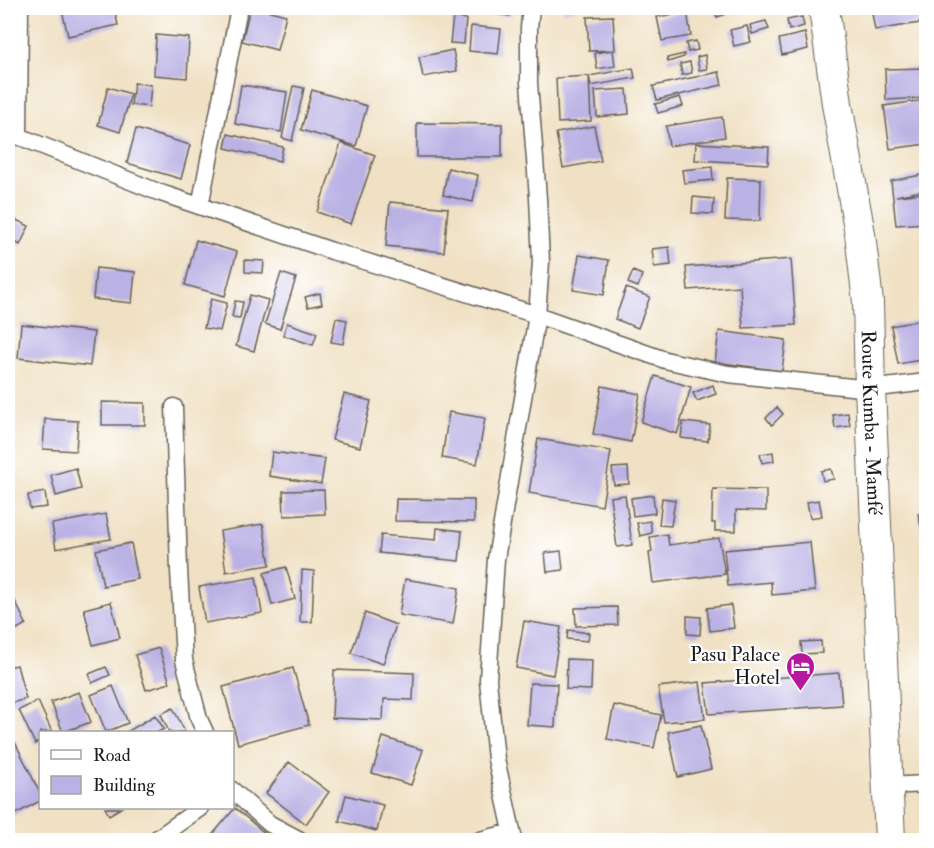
<svg xmlns="http://www.w3.org/2000/svg" width="934" height="848" viewBox="0 0 934 848" font-family="'IM FELL Double Pica',serif">
<style>
.building{fill:#bab1e4}
.lines{fill:none;stroke-linecap:round;stroke-linejoin:round}
.street-casing{stroke:#666157;stroke-width:19}
.highway-casing{stroke:#666157;stroke-width:32}
.street{stroke:#fff;stroke-width:16}
.highway{stroke:#fff;stroke-width:30}
.labels{text-anchor:middle;dominant-baseline:central;stroke-width:4.5;stroke-linejoin:round;paint-order:stroke}
.street-label{font-size:20px;fill:#1c1c1c;stroke:#fff}
.poi-label{font-size:20px;fill:#1c1c1c;stroke:#fff;text-anchor:end}
</style>
<rect width="100%" height="100%" fill="#fff"/>
<filter id="ink" filterUnits="userSpaceOnUse"><feTurbulence type="fractalNoise" baseFrequency=".0167" numOctaves="2"/><feDisplacementMap in="SourceGraphic" scale="12" xChannelSelector="R" yChannelSelector="G"/><feConvolveMatrix kernelMatrix="1 2 1 2 8 2 1 2 1" color-interpolation-filters="sRGB"/></filter>
<filter id="wash" filterUnits="userSpaceOnUse"><feTurbulence type="fractalNoise" baseFrequency=".008" numOctaves="4" result="noise"/><feDisplacementMap in="SourceGraphic" scale="24" xChannelSelector="R" yChannelSelector="G"/><feGaussianBlur stdDeviation="1.35" result="paint"/><feColorMatrix in="noise" values="0 0 0 0 0 0 0 0 0 0 0 0 0 0 0 0 0 1.4 0 .05"/><feComposite in="paint" operator="in"/></filter>
<g filter="url(#wash)">
<rect width="100%" height="100%" fill="#f0e1c4"/>
<g id="blocks">
<!-- building -->
<path class="building" d="M 73,8 L 114,8 L 118,25 L 68,36 L 62,10 Z
M 250,8 L 258,8 L 286,15 L 277,50 L 242,41 Z
M 303,8 L 318,8 L 318,11 L 303,10 Z
M 357,8 L 385,8 L 384,13 L 357,9 Z
M 468,8 L 511,8 L 510,16 L 468,11 Z
M 563,8 L 578,8 L 564,12 Z
M 871,8 L 926,8 L 926,22 L 875,30 Z
M 723,10 L 724,15 L 717,17 L 715,12 Z
M 687,12 L 691,36 L 662,41 L 657,17 Z
M 613,16 L 615,50 L 589,51 L 587,17 Z
M 453,17 L 466,19 L 464,44 L 450,43 Z
M 802,17 L 804,26 L 789,30 L 787,20 Z
M 766,21 L 769,29 L 752,34 L 750,25 Z
M 471,26 L 501,29 L 498,54 L 469,51 Z
M 747,26 L 751,42 L 734,46 L 730,30 Z
M 805,33 L 808,49 L 782,55 L 779,39 Z
M 156,35 L 189,38 L 187,78 L 154,75 Z
M 696,41 L 698,50 L 688,52 L 686,43 Z
M 453,50 L 457,71 L 423,77 L 419,57 Z
M 613,50 L 615,66 L 597,69 L 595,53 Z
M 684,54 L 684,57 L 668,62 L 667,58 Z
M 705,55 L 707,69 L 699,70 L 697,57 Z
M 690,62 L 692,73 L 682,75 L 680,64 Z
M 633,68 L 635,78 L 591,86 L 589,76 Z
M 926,68 L 926,98 L 886,100 L 885,69 Z
M 719,72 L 722,85 L 657,100 L 653,86 Z
M 589,76 L 591,121 L 558,123 L 556,78 Z
M 134,83 L 151,85 L 149,107 L 131,105 Z
M 241,85 L 287,92 L 281,132 L 235,124 Z
M 293,86 L 304,88 L 292,141 L 282,138 Z
M 108,87 L 131,94 L 120,132 L 98,125 Z
M 627,89 L 629,114 L 597,117 L 595,91 Z
M 312,90 L 367,106 L 356,146 L 301,130 Z
M 680,97 L 683,106 L 658,113 L 655,104 Z
M 925,100 L 926,109 L 926,144 L 890,149 L 884,106 Z
M 722,117 L 725,137 L 669,146 L 666,126 Z
M 417,123 L 502,124 L 502,157 L 417,157 Z
M 594,126 L 601,161 L 563,168 L 556,133 Z
M 136,129 L 190,145 L 181,179 L 127,163 Z
M 228,134 L 283,147 L 280,161 L 225,148 Z
M 341,143 L 375,155 L 351,224 L 317,212 Z
M 696,143 L 769,147 L 768,164 L 695,160 Z
M 712,167 L 713,180 L 684,183 L 682,170 Z
M 448,168 L 478,175 L 473,202 L 443,195 Z
M 926,174 L 926,190 L 896,196 L 926,193 L 926,223 L 896,225 L 891,181 Z
M 727,178 L 761,179 L 760,221 L 725,220 Z
M 693,197 L 714,199 L 713,214 L 692,213 Z
M 390,202 L 448,208 L 444,252 L 386,246 Z
M 8,216 L 29,226 L 20,245 L 8,238 Z
M 196,240 L 237,252 L 225,296 L 185,285 Z
M 669,247 L 671,265 L 654,267 L 652,249 Z
M 579,255 L 609,260 L 604,295 L 573,290 Z
M 791,259 L 796,325 L 743,328 L 740,286 L 688,290 L 686,267 Z
M 245,260 L 264,261 L 263,273 L 245,272 Z
M 96,268 L 135,272 L 132,303 L 93,299 Z
M 633,271 L 642,275 L 638,287 L 628,283 Z
M 281,273 L 296,278 L 280,329 L 265,324 Z
M 626,288 L 650,297 L 638,328 L 615,319 Z
M 320,293 L 322,304 L 308,307 L 305,297 Z
M 250,295 L 268,300 L 254,351 L 236,346 Z
M 211,299 L 227,303 L 220,331 L 204,328 Z
M 235,301 L 243,302 L 240,318 L 232,317 Z
M 336,318 L 347,320 L 343,344 L 331,342 Z
M 926,319 L 926,359 L 898,364 L 891,326 Z
M 287,323 L 317,333 L 313,345 L 283,335 Z
M 21,324 L 94,332 L 90,366 L 18,358 Z
M 719,331 L 786,340 L 782,371 L 715,362 Z
M 655,376 L 691,387 L 677,434 L 641,422 Z
M 713,385 L 716,394 L 697,401 L 693,393 Z
M 602,386 L 640,394 L 631,442 L 593,434 Z
M 344,394 L 371,401 L 360,447 L 332,440 Z
M 102,402 L 145,403 L 145,425 L 102,425 Z
M 777,407 L 783,414 L 772,425 L 766,418 Z
M 449,412 L 485,418 L 477,464 L 442,458 Z
M 848,413 L 850,426 L 835,428 L 833,415 Z
M 45,419 L 78,421 L 76,451 L 43,449 Z
M 683,422 L 710,425 L 708,441 L 681,438 Z
M 538,439 L 611,451 L 602,506 L 529,493 Z
M 272,452 L 325,459 L 321,484 L 269,476 Z
M 773,452 L 774,461 L 762,463 L 760,454 Z
M 628,467 L 629,484 L 614,485 L 612,468 Z
M 76,468 L 81,489 L 56,496 L 51,475 Z
M 831,469 L 834,479 L 823,481 L 821,471 Z
M 713,489 L 766,490 L 766,511 L 736,510 L 736,531 L 715,531 L 715,523 L 712,523 Z
M 324,490 L 325,514 L 284,516 L 283,491 Z
M 45,492 L 47,507 L 30,509 L 28,495 Z
M 625,495 L 632,545 L 617,547 L 610,497 Z
M 653,495 L 655,513 L 633,516 L 631,498 Z
M 662,498 L 675,500 L 671,526 L 659,525 Z
M 396,499 L 474,500 L 474,522 L 395,521 Z
M 819,500 L 822,516 L 810,518 L 807,502 Z
M 926,512 L 926,545 L 918,514 Z
M 106,514 L 111,539 L 56,549 L 52,524 Z
M 650,521 L 652,533 L 640,536 L 637,523 Z
M 263,524 L 270,565 L 226,572 L 220,531 Z
M 437,528 L 462,531 L 459,561 L 379,553 L 381,535 L 436,540 Z
M 667,534 L 669,545 L 719,538 L 725,574 L 653,583 L 649,553 L 652,552 L 650,537 Z
M 810,542 L 815,591 L 772,595 L 771,582 L 728,586 L 724,550 Z
M 131,543 L 138,579 L 103,586 L 96,550 Z
M 561,551 L 563,570 L 547,572 L 545,553 Z
M 926,566 L 926,583 L 922,567 Z
M 286,567 L 295,599 L 272,605 L 264,573 Z
M 302,570 L 314,571 L 312,622 L 300,622 Z
M 256,577 L 262,613 L 205,623 L 199,587 Z
M 405,579 L 459,588 L 453,624 L 399,615 Z
M 8,586 L 26,624 L 8,634 Z
M 111,602 L 120,638 L 93,645 L 84,609 Z
M 731,605 L 734,628 L 710,631 L 707,608 Z
M 617,607 L 618,625 L 576,626 L 575,608 Z
M 365,613 L 396,625 L 383,664 L 351,653 Z
M 687,616 L 701,617 L 700,635 L 687,634 Z
M 524,621 L 561,627 L 553,675 L 516,668 Z
M 568,630 L 589,633 L 588,641 L 567,639 Z
M 821,641 L 822,653 L 802,654 L 801,642 Z
M 159,648 L 170,683 L 146,690 L 135,655 Z
M 567,659 L 592,660 L 591,690 L 566,689 Z
M 17,665 L 26,699 L 8,704 L 8,667 Z
M 106,667 L 110,675 L 92,683 L 89,674 Z
M 293,668 L 309,725 L 238,744 L 223,687 Z
M 334,670 L 414,673 L 413,700 L 384,699 L 383,720 L 332,718 Z
M 839,673 L 842,705 L 709,714 L 705,683 Z
M 700,682 L 705,719 L 664,722 L 658,687 Z
M 530,683 L 557,684 L 555,727 L 527,725 Z
M 113,686 L 128,723 L 106,732 L 91,695 Z
M 79,692 L 91,722 L 63,732 L 51,702 Z
M 38,701 L 52,732 L 40,732 L 40,741 L 35,744 L 19,710 Z
M 614,705 L 661,715 L 654,748 L 607,739 Z
M 173,708 L 185,732 L 169,732 L 161,714 Z
M 155,715 L 164,729 L 158,732 L 127,732 Z
M 701,725 L 711,769 L 678,777 L 668,732 Z
M 8,728 L 40,793 L 40,801 L 10,817 L 8,812 Z
M 383,737 L 423,750 L 411,785 L 372,773 Z
M 289,762 L 329,792 L 306,824 L 266,793 Z
M 346,795 L 383,805 L 377,831 L 339,821 Z
M 105,808 L 121,808 L 109,815 Z
M 235,808 L 268,836 L 264,840 L 208,840 Z"/>
</g>
</g>
<g filter="url(#ink)">
<use href="#blocks" fill-opacity="0" stroke="#666157" stroke-width="1.5"/>
<g class="lines">
<defs>
<path id="street" d="M 8,132 L 158,192 L 332,251 L 537,315 L 665,360 L 728,374 L 870,389 L 926,382
M 19,137 L 20,8
M 200,206 L 239,8
M 174,407 L 179,570 L 184,660 L 199,719 L 205,732
M 888,786 L 926,784
M 232,790 L 270,824 L 300,840
M 155,840 L 200,808
M 480,840 L 512,832
M 514,840 L 496,759 L 488,680 L 496,559 L 537,315 L 541,262 L 538,198 L 529,83 L 529,28 L 531,8"/>
<g id="highway">
<path id="s1" d="M 824,8 L 837,104 L 860,234 L 868,302 L 870,389 L 890,840"/>
</g>
</defs>
<!-- street casing -->
<use href="#street" class="street-casing"/>
<!-- highway casing -->
<use href="#highway" class="highway-casing"/>
<!-- street -->
<use href="#street" class="street"/>
<!-- highway -->
<use href="#highway" class="highway"/>
</g>
</g>
<!-- icons -->
<defs>
<symbol id="hotel-pin" viewBox="-11 -11 22 30"><path d="M0 17L-7.5 6A9.5 9.5 0 1 1 7.5 6Z" fill="#b5179e" stroke="#fff"/><path d="M-6-4.5h1.5V1H6V5H4.5V3h-9V5H-6ZM-4 0a1.8 1.8 0 1 1 3.6 0ZM.5 0V-2.5h3Q6-2.5 6 0Z" fill="#fff"/></symbol>
</defs>
<g fill-rule="evenodd">
<use href="#hotel-pin" x="784" y="650" width="33" height="45"/>
</g>
<g class="labels">
<!-- street labels -->
<g class="street-label">
<text stroke="none"><textPath href="#s1" startOffset="418">Route Kumba - Mamfé</textPath></text>
</g>
<!-- poi labels -->
<g class="poi-label">
<text x="780" y="654">Pasu Palace<tspan x="780" dy="23">Hotel</tspan></text>
</g>
</g>
<!-- margin -->
<rect width="934" height="848" fill="none" stroke="#fff" stroke-width="30"/>
<!-- legend -->
<rect x="39" y="731" width="195" height="78" fill="#ffffff" stroke="#a4a4a4" stroke-width="1.5"/>
<rect x="51" y="750" width="30" height="9" fill="#ffffff" stroke="#a4a4a4" stroke-width="1.5"/>
<text x="93" y="761" font-size="18" fill="#1c1c1c">Road</text>
<rect x="51" y="776" width="30" height="18" fill="#bab1e4" stroke="#a4a4a4" stroke-width="1.5"/>
<text x="93" y="791" font-size="18" fill="#1c1c1c">Building</text>
</svg>
